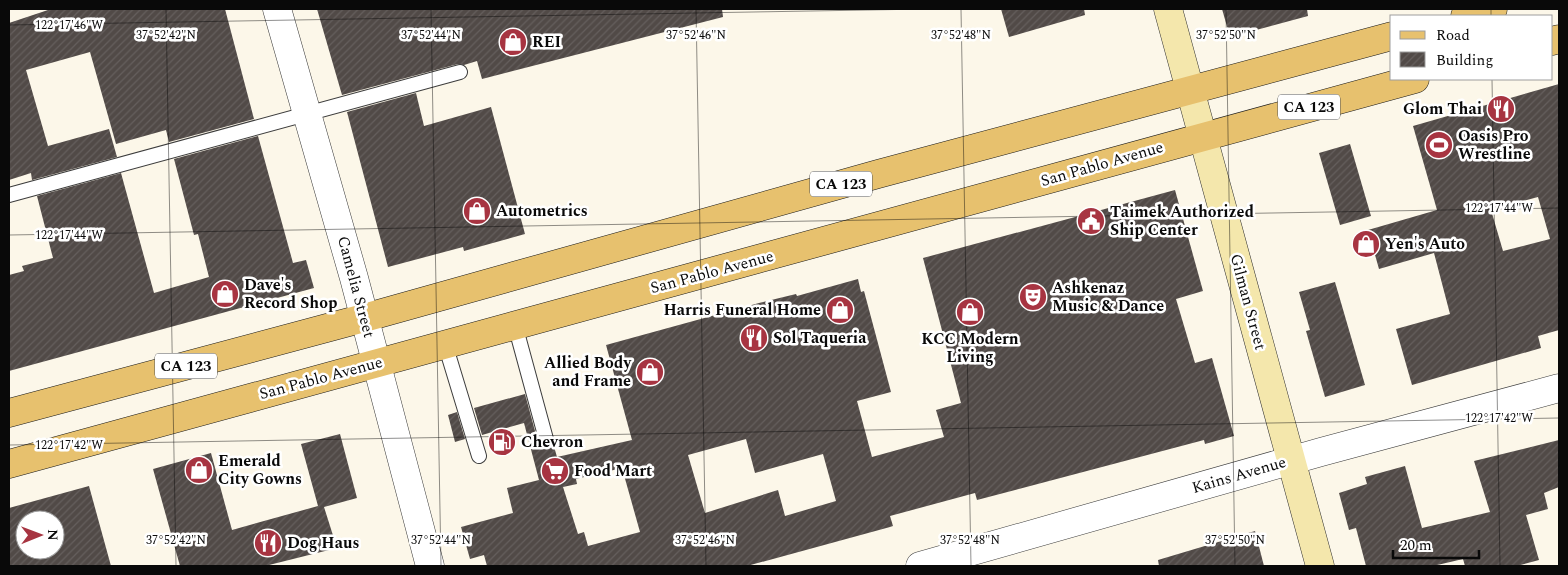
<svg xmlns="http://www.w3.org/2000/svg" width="1568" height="575" viewBox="0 0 1568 575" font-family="Spectral,serif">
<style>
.building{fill:url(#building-hatch);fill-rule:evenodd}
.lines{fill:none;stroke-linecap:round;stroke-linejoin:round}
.lane-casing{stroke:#3c3c3c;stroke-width:16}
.street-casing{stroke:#3c3c3c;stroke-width:29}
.secondary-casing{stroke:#2b2b2b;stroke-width:29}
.primary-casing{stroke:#1a1a1a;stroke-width:29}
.lane{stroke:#fff;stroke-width:14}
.street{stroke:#fff;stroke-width:28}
.secondary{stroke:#f4e7ac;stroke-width:28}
.primary{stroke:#e7c16e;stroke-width:28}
.ticks{fill:none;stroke:#090909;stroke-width:1;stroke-opacity:0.45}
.labels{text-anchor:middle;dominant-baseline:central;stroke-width:5;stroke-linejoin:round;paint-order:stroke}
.shield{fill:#fff;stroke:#535353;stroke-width:1}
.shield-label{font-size:15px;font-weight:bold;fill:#090909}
.poi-label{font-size:16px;font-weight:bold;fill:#090909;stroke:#fff;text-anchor:start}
.street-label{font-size:16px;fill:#090909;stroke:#fff}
.ticks-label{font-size:12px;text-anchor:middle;fill:#090909;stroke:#fff;stroke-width:5;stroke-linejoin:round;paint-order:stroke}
</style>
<defs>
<pattern id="building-hatch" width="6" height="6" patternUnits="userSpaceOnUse" patternTransform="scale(1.25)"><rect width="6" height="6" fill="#514a47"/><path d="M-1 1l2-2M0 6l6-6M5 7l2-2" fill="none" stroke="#655f5d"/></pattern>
</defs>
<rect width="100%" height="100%" fill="#fcf7e9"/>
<!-- building -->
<path class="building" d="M 51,9 L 225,9 L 254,119 L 169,142 L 166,130 L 116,144 L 90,52 L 26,70 L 48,146 L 109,129 L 117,157 L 32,180 L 31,173 L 9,180 L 9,23 Z
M 317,9 L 722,9 L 723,17 L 482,79 L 477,61 L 464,65 L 458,64 L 342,95 Z
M 1001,9 L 1084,9 L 1085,15 L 1009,37 Z
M 1222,9 L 1307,9 L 1308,16 L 1230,37 Z
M 1559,84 L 1559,330 L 1538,336 L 1541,348 L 1412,385 L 1396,329 L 1450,314 L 1434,253 L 1379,269 L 1368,230 L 1437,210 L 1413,126 ZM 1538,197 L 1550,239 L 1503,251 L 1491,210 Z
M 416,93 L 424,126 L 491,107 L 525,234 L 464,251 L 463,247 L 388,267 L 347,112 Z
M 258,136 L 293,263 L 306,260 L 314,288 L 9,371 L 9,275 L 24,271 L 22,266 L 53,258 L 37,196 L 121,173 L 154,293 L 209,277 L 198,234 L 194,235 L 174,159 Z
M 1350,144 L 1371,216 L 1340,225 L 1319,153 Z
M 1175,190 L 1203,291 L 1176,299 L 1195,363 L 1212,358 L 1234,436 L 1205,444 L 1204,440 L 977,500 L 975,493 L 890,516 L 893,526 L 890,527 L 747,566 L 487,566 L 484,555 L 470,559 L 461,527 L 513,513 L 507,488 L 539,480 L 524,423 L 482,435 L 474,408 L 525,394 L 538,442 L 544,448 L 553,443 L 557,457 L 632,440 L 606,345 L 759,303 L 796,294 L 797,296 L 858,279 L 861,292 L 864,291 L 891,392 L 857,401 L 872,457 L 944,437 L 936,410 L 961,403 L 923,258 ZM 746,439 L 755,473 L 823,454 L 836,501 L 785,516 L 778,490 L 705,513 L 688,455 ZM 622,468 L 640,532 L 588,546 L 584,532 L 578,534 L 563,487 L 577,484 L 576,479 Z
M 1335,282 L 1365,385 L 1325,397 L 1306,331 L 1310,330 L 1299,292 Z
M 457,412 L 465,439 L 455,442 L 448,415 Z
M 340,434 L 357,498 L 324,507 L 337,548 L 265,566 L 180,566 L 153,469 L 211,453 L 232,530 L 318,506 L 301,444 Z
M 1559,440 L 1559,487 L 1544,493 L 1548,509 L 1526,515 L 1539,560 L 1517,566 L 1465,566 L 1463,559 L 1433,566 L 1366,566 L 1356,528 L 1349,530 L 1339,493 L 1367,484 L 1365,477 L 1405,466 L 1422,528 L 1490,512 L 1474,461 Z
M 89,486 L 111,566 L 9,566 L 9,508 ZM 25,520 L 55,520 L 55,550 L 25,550 Z
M 1255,531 L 1264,566 L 1159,566 L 1158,560 Z"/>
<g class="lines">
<defs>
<path id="lane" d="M 9,195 L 460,72
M 515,325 L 546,439
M 445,344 L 479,456"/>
<path id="street" d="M 277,9 L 354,278 L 430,566
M 920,566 L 1321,452 L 1559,388"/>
<path id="secondary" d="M 1168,9 L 1320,566"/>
<path id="primary" d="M 1465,16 L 1493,9
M 1552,41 L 1559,39
M 9,413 L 364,318 L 878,174 L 1392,36
M 9,464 L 1415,79"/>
</defs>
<!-- lane casing -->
<use href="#lane" class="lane-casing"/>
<!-- street casing -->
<use href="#street" class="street-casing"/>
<!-- secondary casing -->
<use href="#secondary" class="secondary-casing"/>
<!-- primary casing -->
<use href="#primary" class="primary-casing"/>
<!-- lane -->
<use href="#lane" class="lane"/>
<!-- street -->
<use href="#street" class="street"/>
<!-- secondary -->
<use href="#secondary" class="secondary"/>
<!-- primary -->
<use href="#primary" class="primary"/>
</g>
<!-- ticks -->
<path class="ticks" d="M 166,9 L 176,566M 431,9 L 441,566M 696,9 L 706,566M 961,9 L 971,566M 1226,9 L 1235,566M 1491,9 L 1491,16M 9,25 L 925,9M 1492,79 L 1500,566M 9,235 L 1559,208M 9,445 L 1559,418"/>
<!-- icons -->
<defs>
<symbol id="shop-disc" viewBox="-11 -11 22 22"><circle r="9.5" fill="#a73441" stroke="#fff"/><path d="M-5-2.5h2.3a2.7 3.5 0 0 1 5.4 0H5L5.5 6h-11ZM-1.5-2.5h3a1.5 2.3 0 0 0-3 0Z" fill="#fff"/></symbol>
<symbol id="restaurant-disc" viewBox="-11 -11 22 22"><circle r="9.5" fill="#a73441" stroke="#fff"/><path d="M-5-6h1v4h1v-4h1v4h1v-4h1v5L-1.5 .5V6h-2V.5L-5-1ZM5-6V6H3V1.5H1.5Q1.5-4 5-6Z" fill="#fff"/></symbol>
<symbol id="stadium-disc" viewBox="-11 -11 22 22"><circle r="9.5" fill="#a73441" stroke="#fff"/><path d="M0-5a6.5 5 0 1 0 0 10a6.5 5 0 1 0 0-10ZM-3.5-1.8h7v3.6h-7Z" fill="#fff"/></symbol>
<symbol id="civic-disc" viewBox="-11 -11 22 22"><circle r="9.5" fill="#a73441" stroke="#fff"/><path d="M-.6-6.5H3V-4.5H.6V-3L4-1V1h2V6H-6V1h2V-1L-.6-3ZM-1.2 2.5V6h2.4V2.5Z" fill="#fff"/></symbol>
<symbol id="theatre-disc" viewBox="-11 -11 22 22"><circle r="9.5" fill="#a73441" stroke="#fff"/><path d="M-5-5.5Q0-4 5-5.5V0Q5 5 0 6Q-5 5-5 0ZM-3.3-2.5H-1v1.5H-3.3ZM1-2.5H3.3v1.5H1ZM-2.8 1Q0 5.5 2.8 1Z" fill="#fff"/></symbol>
<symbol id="fuel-disc" viewBox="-11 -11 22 22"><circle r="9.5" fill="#a73441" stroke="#fff"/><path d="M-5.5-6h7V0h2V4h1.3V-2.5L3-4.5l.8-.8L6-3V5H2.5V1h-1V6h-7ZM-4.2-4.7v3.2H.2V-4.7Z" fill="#fff"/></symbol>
<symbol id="supermarket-disc" viewBox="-11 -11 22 22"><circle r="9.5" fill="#a73441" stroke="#fff"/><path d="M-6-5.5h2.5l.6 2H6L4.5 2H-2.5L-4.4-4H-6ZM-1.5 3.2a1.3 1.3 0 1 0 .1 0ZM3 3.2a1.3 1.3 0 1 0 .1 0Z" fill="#fff"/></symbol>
</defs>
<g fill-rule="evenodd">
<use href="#shop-disc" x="497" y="26" width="32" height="32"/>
<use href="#restaurant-disc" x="1485" y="93" width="32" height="32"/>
<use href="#stadium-disc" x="1423" y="129" width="32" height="32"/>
<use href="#shop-disc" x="461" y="195" width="32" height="32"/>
<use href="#civic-disc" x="1075" y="205" width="32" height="32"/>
<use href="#shop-disc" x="1350" y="228" width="32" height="32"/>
<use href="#shop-disc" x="209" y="278" width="32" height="32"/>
<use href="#theatre-disc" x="1017" y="281" width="32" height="32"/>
<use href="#shop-disc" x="824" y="294" width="32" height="32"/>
<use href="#shop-disc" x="954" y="296" width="32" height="32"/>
<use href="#restaurant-disc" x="738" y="322" width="32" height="32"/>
<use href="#shop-disc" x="634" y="356" width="32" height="32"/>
<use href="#fuel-disc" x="486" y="426" width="32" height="32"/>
<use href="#shop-disc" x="183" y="454" width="32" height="32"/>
<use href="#supermarket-disc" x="539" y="455" width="32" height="32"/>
<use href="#restaurant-disc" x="252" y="527" width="32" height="32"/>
</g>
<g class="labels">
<!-- shield labels -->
<g class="shield">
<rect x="1278" y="94.5" width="62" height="25" rx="4"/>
<rect x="810" y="171.5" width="62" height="25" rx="4"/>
<rect x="155" y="353.5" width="62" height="25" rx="4"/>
</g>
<g class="shield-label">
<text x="1309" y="107">CA 123</text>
<text x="841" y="184">CA 123</text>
<text x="186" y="366">CA 123</text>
</g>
<!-- poi labels -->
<g class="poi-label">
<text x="532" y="42">REI</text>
<text x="1482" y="109" text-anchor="end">Glom Thai</text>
<text x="1458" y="136">Oasis Pro<tspan x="1458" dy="18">Wrestline</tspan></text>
<text x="496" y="211">Autometrics</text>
<text x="1110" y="212">Taimek Authorized<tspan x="1110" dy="18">Ship Center</tspan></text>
<text x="1385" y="244">Yen's Auto</text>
<text x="244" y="285">Dave's<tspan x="244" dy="18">Record Shop</tspan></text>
<text x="1052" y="288">Ashkenaz<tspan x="1052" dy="18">Music &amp; Dance</tspan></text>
<text x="821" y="310" text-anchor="end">Harris Funeral Home</text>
<text x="773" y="338">Sol Taqueria</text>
<text x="970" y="339" text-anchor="middle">KCC Modern<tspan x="970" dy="18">Living</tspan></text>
<text x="631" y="363" text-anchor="end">Allied Body<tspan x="631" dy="18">and Frame</tspan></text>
<text x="521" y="442">Chevron</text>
<text x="218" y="461">Emerald<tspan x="218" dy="18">City Gowns</tspan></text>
<text x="574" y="471">Food Mart</text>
<text x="287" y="543">Dog Haus</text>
</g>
<!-- street labels -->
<g class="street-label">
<text transform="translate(1102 164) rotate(-16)">San Pablo Avenue</text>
<text transform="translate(712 272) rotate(-15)">San Pablo Avenue</text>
<text transform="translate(356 287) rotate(75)">Camelia Street</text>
<text transform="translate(1248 302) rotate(75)">Gilman Street</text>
<text transform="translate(321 378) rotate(-15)">San Pablo Avenue</text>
<text transform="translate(1239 475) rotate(-16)">Kains Avenue</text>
</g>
</g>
<g class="ticks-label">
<text x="69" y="29">122°17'46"W</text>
<text x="166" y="39">37°52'42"N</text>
<text x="431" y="39">37°52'44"N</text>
<text x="696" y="39">37°52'46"N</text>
<text x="961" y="39">37°52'48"N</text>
<text x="1226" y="39">37°52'50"N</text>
<text x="1499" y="212">122°17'44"W</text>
<text x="69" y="239">122°17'44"W</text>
<text x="1499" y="422">122°17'42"W</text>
<text x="69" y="449">122°17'42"W</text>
<text x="176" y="544">37°52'42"N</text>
<text x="441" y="544">37°52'44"N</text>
<text x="705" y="544">37°52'46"N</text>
<text x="970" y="544">37°52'48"N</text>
<text x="1235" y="544">37°52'50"N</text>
</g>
<!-- border -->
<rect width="1568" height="575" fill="none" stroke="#090909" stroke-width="20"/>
<!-- legend -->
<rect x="1390" y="15" width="162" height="65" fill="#ffffff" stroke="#9d9d9d"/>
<rect x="1400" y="31" width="25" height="8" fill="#e7c16e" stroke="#9d9d9d"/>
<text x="1436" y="40" font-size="15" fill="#090909">Road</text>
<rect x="1400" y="52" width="25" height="15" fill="url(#building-hatch)" stroke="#9d9d9d"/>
<text x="1436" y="65" font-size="15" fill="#090909">Building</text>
<!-- north arrow -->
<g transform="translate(40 535) rotate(89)"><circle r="24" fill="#ffffff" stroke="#9d9d9d"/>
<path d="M0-4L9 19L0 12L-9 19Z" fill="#a73441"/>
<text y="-8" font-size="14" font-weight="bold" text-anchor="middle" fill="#090909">N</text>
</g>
<!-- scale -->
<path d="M1393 550v8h86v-8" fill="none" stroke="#090909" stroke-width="2.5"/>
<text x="1400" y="550" font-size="15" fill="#090909" stroke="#ffffff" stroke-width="4" paint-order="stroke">20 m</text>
</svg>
